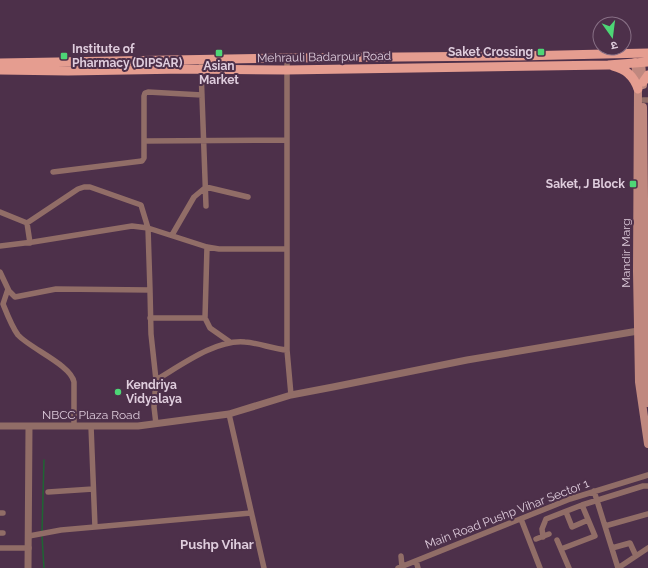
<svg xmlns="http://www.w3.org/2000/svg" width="648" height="568" viewBox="0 0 648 568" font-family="Raleway,'Noto Sans Devanagari',sans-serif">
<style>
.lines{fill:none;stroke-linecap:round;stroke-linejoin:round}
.stream{stroke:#1f6534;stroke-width:1.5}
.minor{stroke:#916d67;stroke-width:5.5}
.tertiary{stroke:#916d67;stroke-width:7}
.secondary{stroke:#c0887f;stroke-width:8}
.primary{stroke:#e59d90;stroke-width:9}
.poi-dot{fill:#4dd676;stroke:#4d304a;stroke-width:1.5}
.labels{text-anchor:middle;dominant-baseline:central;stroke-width:4;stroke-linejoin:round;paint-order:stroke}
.poi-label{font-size:12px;font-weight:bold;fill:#dfcddd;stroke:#4d304a;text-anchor:start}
.street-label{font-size:12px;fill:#dfcddd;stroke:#4d304a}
.neighbourhood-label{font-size:13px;font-weight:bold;fill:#dfcddd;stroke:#4d304a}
</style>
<rect width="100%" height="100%" fill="#4d304a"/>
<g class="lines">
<!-- stream -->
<path class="stream" d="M 42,532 L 44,460
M 42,536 L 44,568"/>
<!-- minor -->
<path class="minor" d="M 287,58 L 287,350 L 291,395
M 202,60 L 201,69 L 206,206
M 643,100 L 648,100
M 144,141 L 286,140
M 53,172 L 142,161 L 144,158 L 144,96 L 145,93 L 148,92 L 202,95
M 0,212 L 27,223 L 78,189 L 84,187 L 90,187 L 141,205 L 148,228 L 207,247 L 219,249 L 286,249
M 27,223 L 30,243
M 172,235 L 194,197 L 206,187 L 248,197
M 0,246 L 33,242 L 132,226 L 148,228 L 150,290 L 56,289 L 15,297 L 9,291 L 0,272
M 207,247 L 205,318 L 210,328 L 230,342
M 8,289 L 3,304 C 7,314 12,327 18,335 C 31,349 71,365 74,382 L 74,426
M 150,290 L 151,334 L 156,380 L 154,407 L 156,424
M 150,318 L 205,318
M 156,380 C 180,366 216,339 245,342 C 259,343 273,349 287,350
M 229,414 L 264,568
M 91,426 L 95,527 L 251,513
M 594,491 L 618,568
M 48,492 L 93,489
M 566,512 L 572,527 L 588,520
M 0,513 L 3,513
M 521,519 L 540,568
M 605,526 L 648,514
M 0,533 L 3,533
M 29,536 L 61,530 L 95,527
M 543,537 L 542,529 L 546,519 L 582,505
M 536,539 L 549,534
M 557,540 L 569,568
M 0,548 L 29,548
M 612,548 L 630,543 L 636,556
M 561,549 L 595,536 L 582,505 L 643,486 L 648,486
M 401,556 L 402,567
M 416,561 L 418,568
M 398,568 L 570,499 L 648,475
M 618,568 L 648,548"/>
<!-- tertiary -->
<path class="tertiary" d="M 0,426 L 138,426 L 229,414 L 291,395 L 333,387 L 467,360 L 638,331
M 28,568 L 29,426"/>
<!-- secondary -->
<path class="secondary" d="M 635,62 L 638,89 L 637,271 L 639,382 L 648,444
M 641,62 L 643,85
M 643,107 L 646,382 L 648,403"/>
<!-- primary -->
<path class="primary" d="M 0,63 L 287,58 L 518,56 L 648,53
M 613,66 C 626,69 634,76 638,89
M 0,70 L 68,71 L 185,69 L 286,70 L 608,65 L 648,62
M 643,82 L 648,75"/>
</g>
<!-- markers -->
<g class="poi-dot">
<rect x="537" y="48" width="8" height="8" rx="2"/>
<rect x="215" y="49" width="8" height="8" rx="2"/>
<rect x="60" y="52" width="8" height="8" rx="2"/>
<rect x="629" y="180" width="8" height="8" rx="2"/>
<circle cx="118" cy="392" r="4"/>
</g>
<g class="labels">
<!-- poi labels -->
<g class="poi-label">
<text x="72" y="49">Institute of<tspan x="72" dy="14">Pharmacy (DIPSAR)</tspan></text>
<text x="533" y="52" text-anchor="end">Saket Crossing</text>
<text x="219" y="66" text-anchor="middle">Asian<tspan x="219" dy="14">Market</tspan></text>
<text x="625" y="184" text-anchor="end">Saket, J Block</text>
<text x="126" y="385">Kendriya<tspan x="126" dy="14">Vidyalaya</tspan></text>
</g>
<!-- street labels -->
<g class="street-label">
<text transform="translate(324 57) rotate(-1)">Mehrauli Badarpur Road</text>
<text transform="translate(626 253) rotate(-90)">Mandir Marg</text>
<text x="91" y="415">NBCC Plaza Road</text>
<text transform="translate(507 514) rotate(-21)">Main Road Pushp Vihar Sector 1</text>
</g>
<!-- neighbourhood labels -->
<g class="neighbourhood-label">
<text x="217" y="544">Pushp Vihar</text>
</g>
</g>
<!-- north arrow -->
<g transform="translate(612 36) rotate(166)"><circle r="19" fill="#4d304a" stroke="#876f85"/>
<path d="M0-3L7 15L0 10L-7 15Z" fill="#4dd676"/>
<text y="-6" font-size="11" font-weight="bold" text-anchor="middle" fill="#dfcddd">उ</text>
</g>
</svg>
